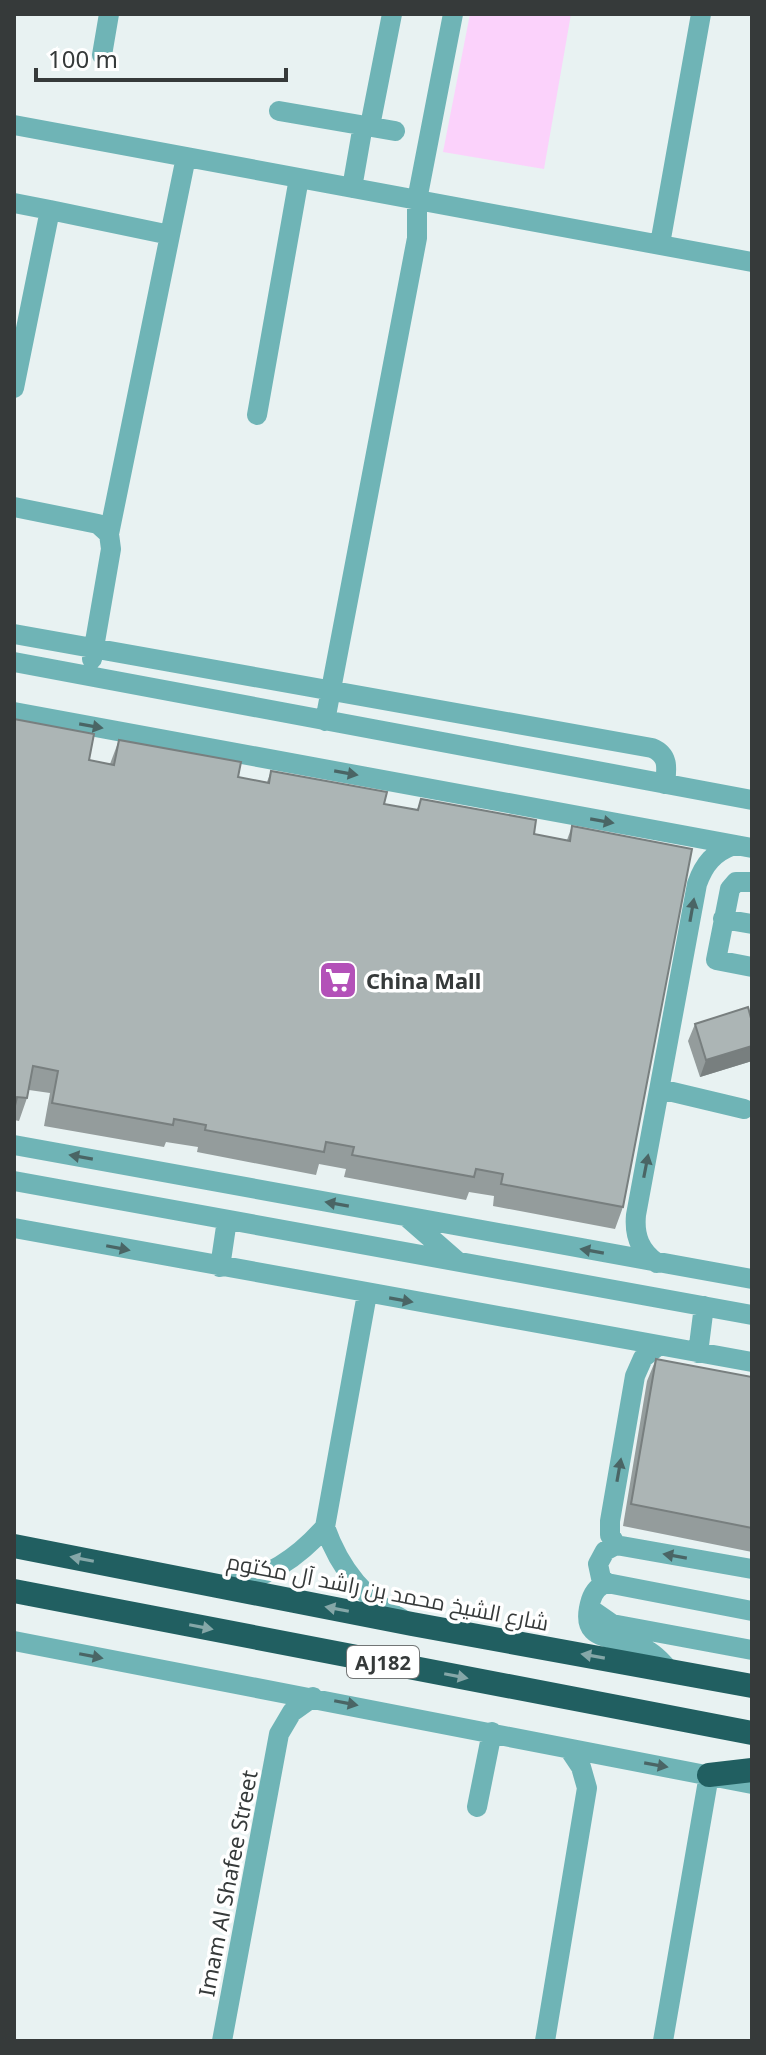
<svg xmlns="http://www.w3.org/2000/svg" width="766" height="2055" viewBox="0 0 766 2055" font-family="'Noto Sans',Cairo,sans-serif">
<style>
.green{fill:#fbd2fb}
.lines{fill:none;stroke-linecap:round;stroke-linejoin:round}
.minor{stroke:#6fb4b6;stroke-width:20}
.highway{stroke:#215f61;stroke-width:24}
.wall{fill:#949c9c}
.shaded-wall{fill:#787f7f}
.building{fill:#acb5b5;stroke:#787f7f;stroke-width:2}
.oneway{fill:#4a6565}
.oneway2{fill:#85a7a8}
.labels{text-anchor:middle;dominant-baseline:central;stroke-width:7;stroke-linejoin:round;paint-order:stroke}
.shield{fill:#fff;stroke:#727575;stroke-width:2}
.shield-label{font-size:20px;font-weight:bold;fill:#363a3a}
.poi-label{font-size:22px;font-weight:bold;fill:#363a3a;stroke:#fff;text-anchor:start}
.street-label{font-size:22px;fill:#363a3a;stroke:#fff}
</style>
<rect width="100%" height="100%" fill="#e8f2f2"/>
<!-- green -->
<path class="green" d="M 470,14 L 571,14 L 544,169 L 443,152 Z"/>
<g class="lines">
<!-- minor -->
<path class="minor" d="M 102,55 L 109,14
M 279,111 L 395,131
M 14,125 L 752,262
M 370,126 L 392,14
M 352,188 L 363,125
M 14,203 L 50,210 L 14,388
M 50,210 L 170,235 L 186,157
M 660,244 L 701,14
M 257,415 L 299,178
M 14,507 L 98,524 L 109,534 L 111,549 L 92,659
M 109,534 L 170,235
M 14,634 L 652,748 C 669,755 667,768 665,784
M 14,662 L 752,800
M 14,712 L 752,848
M 325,721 L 417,238 L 417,200 L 453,14
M 752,882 L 736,882 L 730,889 L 716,960 L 752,967
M 723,919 L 752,924
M 660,1089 L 744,1109
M 14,1145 L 752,1279
M 14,1181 L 752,1315
M 409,1219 L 457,1261
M 14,1228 L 752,1362
M 657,1263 C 640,1251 634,1236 636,1215 L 697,884 C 704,864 714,852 734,845
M 220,1267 L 227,1220
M 698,1353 L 704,1306
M 325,1527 C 339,1567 363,1599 402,1619
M 616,1545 L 610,1535 L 610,1521 L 635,1376 L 643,1358 L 658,1346
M 607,1583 L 601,1578 L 598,1564 L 605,1551 L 616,1545 L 752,1569
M 225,1586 C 267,1578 297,1559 325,1527 L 367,1294
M 589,1608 L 612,1624 L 752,1650
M 14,1641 L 752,1784
M 668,1669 C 660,1659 651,1650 638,1646 C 610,1635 578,1642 591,1600 C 594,1591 598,1586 607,1583 L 752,1611
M 477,1807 L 492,1732
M 222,2041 L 279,1734 L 292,1712 L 313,1697
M 545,2041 L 587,1788 L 581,1767 L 569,1749
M 663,2041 L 709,1775"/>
<!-- highway -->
<path class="highway" d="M 14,1546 L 412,1624 L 752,1686
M 14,1591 L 752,1733
M 709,1775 L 752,1770"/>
</g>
<!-- wall -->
<path class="wall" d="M 14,719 L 89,760 L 110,764 L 119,740 L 238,777 L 267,782 L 271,771 L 384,804 L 417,810 L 421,799 L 534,834 L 567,840 L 572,826 L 623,1207 L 615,1229 L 493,1206 L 494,1196 L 469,1192 L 466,1200 L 344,1177 L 346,1169 L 319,1164 L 316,1175 L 197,1152 L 198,1147 L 166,1142 L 164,1147 L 44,1126 L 50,1093 L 29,1090 L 27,1098 L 19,1121 L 14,1120 Z
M 752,1022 L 752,1061 L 700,1077 L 688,1041 L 695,1024 Z
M 656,1359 L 752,1377 L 752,1552 L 623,1526 L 647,1381 Z"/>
<!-- shaded-wall -->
<path class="shaded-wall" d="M 752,1046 L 752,1061 L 700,1077 L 706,1060 Z"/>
<!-- building -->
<path class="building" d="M 14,719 L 94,734 L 89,760 L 114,765 L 119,740 L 241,762 L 238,777 L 269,783 L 271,771 L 387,792 L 384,804 L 418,810 L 421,799 L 536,820 L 534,834 L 570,841 L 572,826 L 692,849 L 623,1207 L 501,1184 L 503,1174 L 476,1169 L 474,1177 L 352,1155 L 354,1147 L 326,1142 L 324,1152 L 205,1130 L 206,1125 L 174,1119 L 173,1125 L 52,1103 L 58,1071 L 33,1066 L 27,1098 L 17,1097 L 14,1110 Z
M 748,1007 L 752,1022 L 752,1046 L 706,1060 L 695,1024 Z
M 656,1359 L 752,1377 L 752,1528 L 631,1504 Z"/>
<!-- one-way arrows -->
<defs><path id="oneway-solid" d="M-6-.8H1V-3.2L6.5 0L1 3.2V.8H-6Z" transform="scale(2)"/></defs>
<g class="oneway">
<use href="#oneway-solid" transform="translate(91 726) rotate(10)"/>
<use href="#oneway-solid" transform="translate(346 773) rotate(10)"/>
<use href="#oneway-solid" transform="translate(602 821) rotate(10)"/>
<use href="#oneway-solid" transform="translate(692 910) rotate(-80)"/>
<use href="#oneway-solid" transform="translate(81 1157) rotate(-170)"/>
<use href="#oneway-solid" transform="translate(646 1166) rotate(-79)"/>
<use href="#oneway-solid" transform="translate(337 1204) rotate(-170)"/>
<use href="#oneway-solid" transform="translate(118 1248) rotate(11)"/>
<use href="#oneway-solid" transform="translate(592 1251) rotate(-170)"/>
<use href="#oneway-solid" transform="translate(401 1300) rotate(10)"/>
<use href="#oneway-solid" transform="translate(619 1470) rotate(-80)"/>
<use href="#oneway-solid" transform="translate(675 1556) rotate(-170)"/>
<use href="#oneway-solid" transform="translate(91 1656) rotate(11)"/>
<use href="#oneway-solid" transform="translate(346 1703) rotate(11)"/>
<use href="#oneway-solid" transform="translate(656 1765) rotate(10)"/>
</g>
<g class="oneway2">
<use href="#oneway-solid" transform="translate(82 1559) rotate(-169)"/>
<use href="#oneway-solid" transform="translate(337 1609) rotate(-169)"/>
<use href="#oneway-solid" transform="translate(201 1627) rotate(11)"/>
<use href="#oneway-solid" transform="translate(593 1656) rotate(-170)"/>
<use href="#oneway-solid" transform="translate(456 1676) rotate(11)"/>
</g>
<!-- icons -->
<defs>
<symbol id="supermarket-square" viewBox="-11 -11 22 22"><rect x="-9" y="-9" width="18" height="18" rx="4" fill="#b351b8" stroke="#fff"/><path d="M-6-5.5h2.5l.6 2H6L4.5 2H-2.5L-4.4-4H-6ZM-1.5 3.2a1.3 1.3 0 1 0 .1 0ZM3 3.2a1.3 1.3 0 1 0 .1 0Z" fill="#fff"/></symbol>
</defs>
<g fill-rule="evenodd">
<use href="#supermarket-square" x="316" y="958" width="44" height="44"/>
</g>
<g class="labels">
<!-- shield labels -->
<rect class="shield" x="347" y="1646" width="72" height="32" rx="6"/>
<g class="shield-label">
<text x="383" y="1662">AJ182</text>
</g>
<!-- poi labels -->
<g class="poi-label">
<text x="366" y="980">China Mall</text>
</g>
<!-- street labels -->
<g class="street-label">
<text transform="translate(388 1591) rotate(11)">شارع الشيخ محمد بن راشد آل مكتوم</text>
<text transform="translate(227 1883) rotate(-79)">Imam Al Shafee Street</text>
</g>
</g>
<!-- border -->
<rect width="766" height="2055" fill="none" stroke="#363a3a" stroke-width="32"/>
<!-- scale -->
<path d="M36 68v12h250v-12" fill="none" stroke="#363a3a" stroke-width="4"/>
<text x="48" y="68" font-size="24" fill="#363a3a" stroke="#ffffff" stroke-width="6" paint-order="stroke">100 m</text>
</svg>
